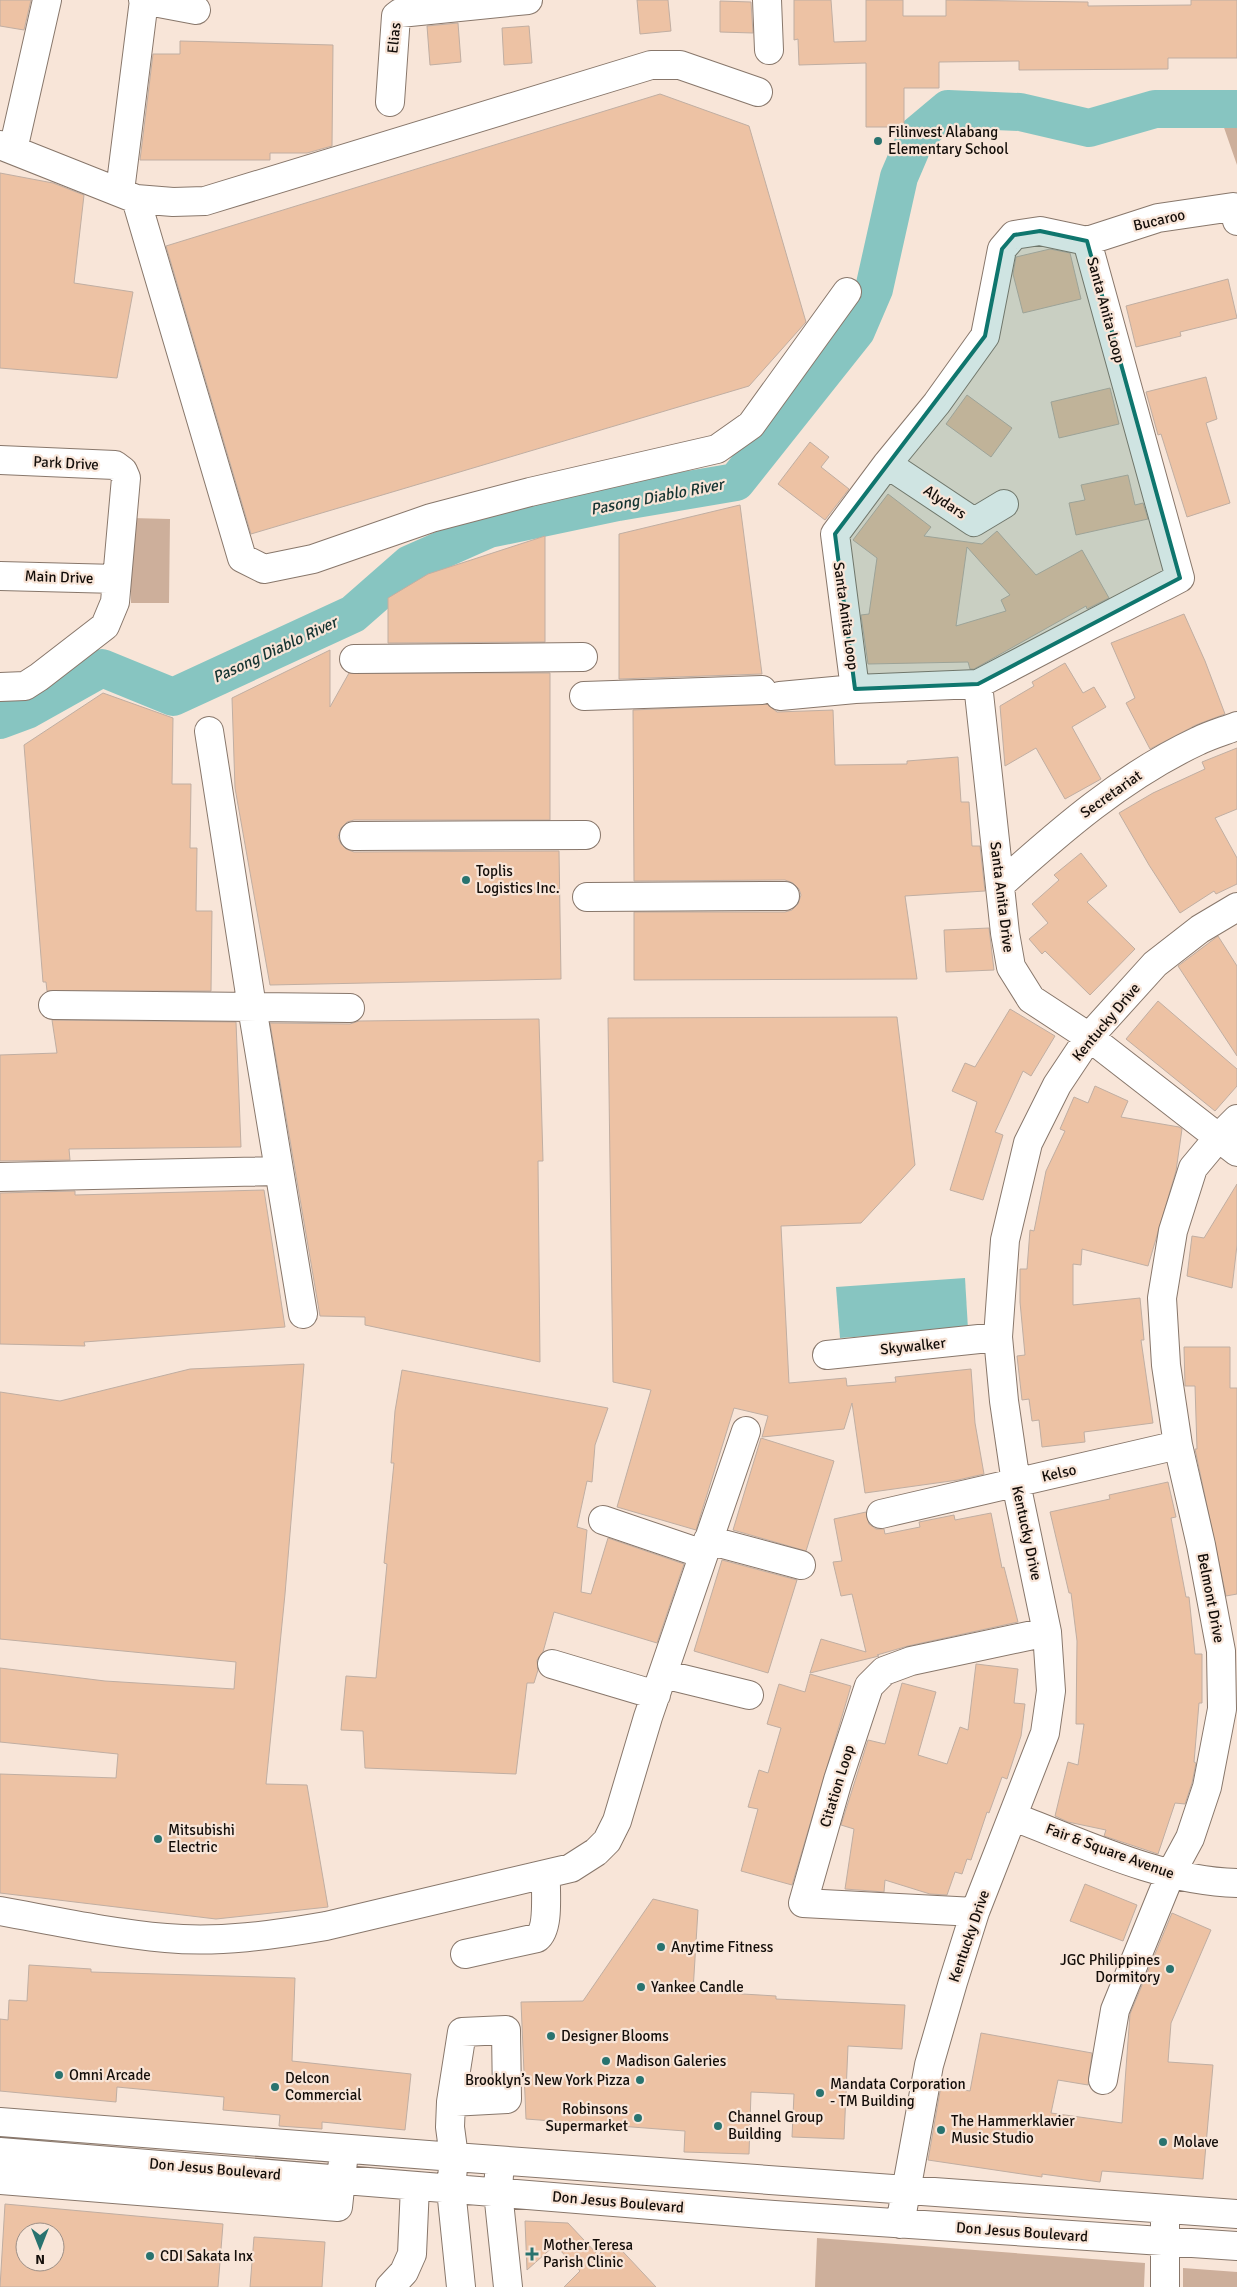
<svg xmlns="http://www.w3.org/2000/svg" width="1237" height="2287" viewBox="0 0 1237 2287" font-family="Signika,sans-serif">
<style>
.green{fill:#cdaf9b}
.water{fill:#87c5c1}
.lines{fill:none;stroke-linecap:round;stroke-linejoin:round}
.river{stroke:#87c5c1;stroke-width:38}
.building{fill:#edc2a4;stroke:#c0aea2;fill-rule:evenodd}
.minor-casing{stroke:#88776b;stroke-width:30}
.minor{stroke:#fff;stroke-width:28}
.marked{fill:#0f766e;fill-opacity:0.2;stroke:#0f766e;stroke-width:4;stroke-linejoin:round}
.poi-dot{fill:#29736f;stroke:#f8e5d8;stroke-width:2}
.labels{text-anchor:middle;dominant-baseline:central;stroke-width:4.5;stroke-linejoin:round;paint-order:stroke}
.street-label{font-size:15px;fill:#140e0a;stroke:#f8e5d8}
.poi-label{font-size:15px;fill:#140e0a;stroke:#f8e5d8;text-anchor:start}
.water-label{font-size:16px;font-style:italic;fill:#143432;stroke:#f8e5d8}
</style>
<rect width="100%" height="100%" fill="#f8e5d8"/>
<!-- green -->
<path class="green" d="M 1221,119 L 1237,119 L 1237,165 Z
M 131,518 L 170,519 L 169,603 L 131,603 Z
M 817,2238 L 1145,2263 L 1144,2287 L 815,2287 Z
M 1183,2268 L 1237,2272 L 1237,2287 L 1183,2287 Z"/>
<!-- water -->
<path class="water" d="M 965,1278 L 968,1329 L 840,1338 L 836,1287 Z"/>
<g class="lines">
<!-- river -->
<path class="river" d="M 0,720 L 27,710 L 102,668 L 173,697 L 353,614 L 410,564 L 489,529 L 618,502 L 736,482 L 856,331 L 874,289 L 899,177 L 917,135 L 948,109 L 1020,112 L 1089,128 L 1155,109 L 1237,109"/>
</g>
<!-- building -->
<path class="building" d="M 0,0 L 31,0 L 24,30 L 0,26 Z
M 637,0 L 668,0 L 671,31 L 640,34 Z
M 794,0 L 831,0 L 834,42 L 866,41 L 866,0 L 903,0 L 903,16 L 946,16 L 946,0 L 1088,2 L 1088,6 L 1191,5 L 1191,0 L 1237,0 L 1237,58 L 1168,58 L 1168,69 L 1019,70 L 1019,61 L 939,62 L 939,88 L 904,88 L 904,127 L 866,127 L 866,63 L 799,65 L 798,39 L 794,40 Z
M 720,1 L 751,2 L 753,33 L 720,32 Z
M 458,23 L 461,62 L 430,65 L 427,26 Z
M 529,26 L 532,63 L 504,65 L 502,28 Z
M 180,41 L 333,45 L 332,146 L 307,153 L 270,153 L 270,160 L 140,160 L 153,54 L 180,54 Z
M 660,94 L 749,126 L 806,322 L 749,386 L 251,534 L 166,246 Z
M 0,173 L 53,183 L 84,195 L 74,283 L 133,292 L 117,378 L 0,368 Z
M 1050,249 L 1070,253 L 1081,299 L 1023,313 L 1013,274 L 1016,257 Z
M 1228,279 L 1237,318 L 1180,332 L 1181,336 L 1136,347 L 1126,306 Z
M 1206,377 L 1217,419 L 1206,423 L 1230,503 L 1187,517 L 1161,434 L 1158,435 L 1146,392 Z
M 1110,388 L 1119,424 L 1059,438 L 1051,402 Z
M 967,395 L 1012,428 L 991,457 L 946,424 Z
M 810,442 L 829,457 L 821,467 L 849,489 L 825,520 L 778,484 Z
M 1128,475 L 1135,505 L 1143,503 L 1148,519 L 1076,535 L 1069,503 L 1085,500 L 1081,485 Z
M 888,494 L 931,527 L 924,536 L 982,544 L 997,531 L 1036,575 L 1082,550 L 1109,598 L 1087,609 L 1086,606 L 974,669 L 970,669 L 968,662 L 868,664 L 861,615 L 869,614 L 877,558 L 853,540 ZM 967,547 L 1010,595 L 1001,600 L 1006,611 L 956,626 Z
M 740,505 L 762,674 L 619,679 L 619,534 Z
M 545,536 L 545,642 L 388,643 L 388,598 L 428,574 Z
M 1184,614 L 1205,661 L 1225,714 L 1196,725 L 1150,749 L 1126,703 L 1135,698 L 1111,643 Z
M 330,650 L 330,707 L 349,673 L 550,673 L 550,820 L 354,820 L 347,822 L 341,828 L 338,837 L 341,844 L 346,849 L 354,852 L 559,851 L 561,979 L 270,985 L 235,788 L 232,698 Z
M 1065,663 L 1083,693 L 1094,687 L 1106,707 L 1072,727 L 1101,779 L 1065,799 L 1036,748 L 1005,766 L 1000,706 L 1034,686 L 1032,682 Z
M 103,693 L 173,718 L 172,784 L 191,784 L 190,848 L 197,848 L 196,911 L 212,911 L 211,991 L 47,991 L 46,982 L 43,982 L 24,745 Z
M 767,704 L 777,712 L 833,710 L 835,765 L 907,764 L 907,761 L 958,757 L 961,802 L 969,802 L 972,846 L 980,846 L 985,891 L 905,896 L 917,979 L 634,980 L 634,912 L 785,912 L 792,910 L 798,904 L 801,895 L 799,889 L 793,883 L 785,880 L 634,881 L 633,710 Z
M 1237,748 L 1237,809 L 1215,818 L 1237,858 L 1237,884 L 1216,894 L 1214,891 L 1180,913 L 1149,865 L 1119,813 L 1153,793 L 1205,769 L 1202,762 Z
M 1081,853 L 1107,886 L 1087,902 L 1135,949 L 1090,995 L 1045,951 L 1042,954 L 1029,939 L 1048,923 L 1032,904 L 1059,880 L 1054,875 Z
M 989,928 L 994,970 L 946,972 L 944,930 Z
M 1218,936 L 1237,966 L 1237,1056 L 1178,966 Z
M 1158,1001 L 1237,1069 L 1237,1086 L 1215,1111 L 1126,1039 Z
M 1010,1009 L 1055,1036 L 1031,1076 L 1023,1071 L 995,1132 L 1003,1135 L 983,1200 L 950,1190 L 977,1102 L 952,1091 L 965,1063 L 975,1067 Z
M 897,1017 L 915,1165 L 861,1223 L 781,1226 L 789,1383 L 846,1378 L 847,1386 L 896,1382 L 895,1377 L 971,1369 L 975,1423 L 984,1474 L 958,1480 L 865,1493 L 852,1403 L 844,1429 L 762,1437 L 768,1416 L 734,1408 L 696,1530 L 617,1507 L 651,1390 L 613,1382 L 608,1018 Z
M 539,1019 L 543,1161 L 538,1161 L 540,1362 L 365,1325 L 365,1317 L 320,1316 L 270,1023 L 350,1024 L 359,1021 Z
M 52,1020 L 236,1022 L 241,1147 L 69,1149 L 70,1160 L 0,1161 L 0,1055 L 57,1053 Z
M 1095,1086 L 1128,1101 L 1121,1117 L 1179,1127 L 1182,1129 L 1176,1171 L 1148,1266 L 1082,1249 L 1081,1265 L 1073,1264 L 1073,1305 L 1140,1298 L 1144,1340 L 1141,1340 L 1153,1423 L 1084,1432 L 1085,1442 L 1042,1447 L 1039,1420 L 1032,1421 L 1029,1399 L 1022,1400 L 1017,1356 L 1025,1355 L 1020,1302 L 1020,1269 L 1027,1269 L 1030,1230 L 1034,1231 L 1046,1171 L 1065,1131 L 1060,1129 L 1074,1097 L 1088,1103 Z
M 1237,1184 L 1237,1245 L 1232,1288 L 1187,1276 L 1192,1236 L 1204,1238 Z
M 264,1190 L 285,1327 L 84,1342 L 85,1346 L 0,1344 L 0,1193 L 75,1191 L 75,1195 Z
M 1184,1347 L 1230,1347 L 1230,1388 L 1237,1388 L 1237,1594 L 1226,1596 L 1195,1449 L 1197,1449 L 1195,1386 L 1185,1386 Z
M 304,1364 L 285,1594 L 266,1784 L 307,1785 L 328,1907 L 216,1919 L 0,1893 L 0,1774 L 116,1778 L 118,1754 L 0,1742 L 0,1668 L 105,1681 L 234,1689 L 236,1662 L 0,1639 L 0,1392 L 60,1401 L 190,1369 Z
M 402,1370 L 608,1408 L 595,1445 L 592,1482 L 587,1481 L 577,1527 L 587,1530 L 581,1592 L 591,1594 L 608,1538 L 684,1564 L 657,1643 L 554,1612 L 543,1652 L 537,1660 L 538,1670 L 534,1683 L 527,1683 L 516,1774 L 365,1768 L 363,1731 L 341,1730 L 346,1676 L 376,1678 L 387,1564 L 384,1563 L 394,1463 L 391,1463 L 395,1411 Z
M 761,1438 L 834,1461 L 806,1551 L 733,1530 Z
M 1168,1482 L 1176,1517 L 1171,1518 L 1186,1597 L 1189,1597 L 1195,1654 L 1202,1654 L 1202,1703 L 1199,1703 L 1194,1762 L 1196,1763 L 1192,1783 L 1185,1804 L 1175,1803 L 1158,1854 L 1104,1836 L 1106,1830 L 1068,1822 L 1055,1816 L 1068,1762 L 1078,1765 L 1084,1724 L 1076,1724 L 1077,1641 L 1071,1593 L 1069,1593 L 1050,1512 L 1110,1499 L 1109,1495 Z
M 866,1512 L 869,1524 L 876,1529 L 884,1529 L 885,1534 L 920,1527 L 919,1522 L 954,1515 L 955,1520 L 991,1513 L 1002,1568 L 1004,1567 L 1018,1622 L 908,1646 L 877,1655 L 879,1656 L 810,1673 L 821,1639 L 866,1652 L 852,1594 L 841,1596 L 833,1562 L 842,1561 L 834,1519 Z
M 722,1560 L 797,1580 L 768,1673 L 694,1651 Z
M 976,1664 L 1018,1669 L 1014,1703 L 1025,1704 L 1021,1736 L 1007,1779 L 1002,1777 L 989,1813 L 987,1812 L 971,1860 L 967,1859 L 962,1874 L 955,1872 L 947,1895 L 930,1894 L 885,1880 L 884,1892 L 845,1889 L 854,1829 L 841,1825 L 868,1740 L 885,1744 L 902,1683 L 936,1692 L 918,1755 L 947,1764 L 960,1727 L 968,1730 Z
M 810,1674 L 851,1686 L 792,1885 L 741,1871 L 758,1809 L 748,1807 L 759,1770 L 768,1773 L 781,1728 L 767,1724 L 779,1684 L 805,1692 Z
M 1085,1884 L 1137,1905 L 1123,1941 L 1070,1921 Z
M 653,1899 L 698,1910 L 693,1991 L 776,1996 L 776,1999 L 905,2005 L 902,2049 L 848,2046 L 844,2139 L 792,2137 L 794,2094 L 751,2092 L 749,2154 L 684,2152 L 685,2131 L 526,2119 L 521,2002 L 583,2001 Z
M 1172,1913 L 1211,1930 L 1171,2023 L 1168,2062 L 1213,2065 L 1203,2179 L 1102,2171 L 1100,2182 L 1042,2174 L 1042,2177 L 928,2160 L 941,2086 L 970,2091 L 981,2033 L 1092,2053 L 1088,2085 L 1058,2080 L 1051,2113 L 1122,2123 L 1130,2014 Z
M 29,1965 L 91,1969 L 91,1972 L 295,1978 L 292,2061 L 411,2074 L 405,2130 L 322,2122 L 322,2129 L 279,2126 L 280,2115 L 223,2110 L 224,2097 L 117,2087 L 116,2102 L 0,2091 L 0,2019 L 8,2020 L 9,2000 L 27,2001 Z
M 5,2204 L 223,2224 L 218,2287 L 0,2287 ZM 25,2232 L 55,2232 L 55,2262 L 25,2262 Z
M 525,2221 L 568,2223 L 598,2255 L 613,2241 L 656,2287 L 564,2287 L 580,2271 L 555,2245 L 527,2270 Z
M 254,2237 L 325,2242 L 322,2287 L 250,2287 Z"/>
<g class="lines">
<defs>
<path id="minor" d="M 143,0 L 196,10
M 767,0 L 769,50
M 390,102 L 396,16 L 400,13 L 528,0
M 0,145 L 136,199 L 173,202 L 205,201 L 651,65 L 680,65 L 758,92
M 13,150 L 47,0
M 120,191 L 144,0
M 136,199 L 242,558 L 264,569 L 313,559 L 431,518 L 530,492 L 717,449 L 751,425 L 847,292
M 1087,241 L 1158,218 L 1233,207 L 1237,221
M 0,460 L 115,465 L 123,471 L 126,478 L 115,602 L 105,626 L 39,677 L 25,686 L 0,687
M 887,464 L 974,522 L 1004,504
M 0,576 L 117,579
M 354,659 L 583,657
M 978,684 L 1005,933 L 1011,967 L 1031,999 L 1089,1037 L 1237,1152
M 855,689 L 835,534 L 887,464 L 937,403 L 985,336 L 1002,249 L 1014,235 L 1040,231 L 1087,241
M 584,696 L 762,690
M 780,696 L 855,689 L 978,684 L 1180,578 L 1087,241
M 209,731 L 252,1007 L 303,1314
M 354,836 L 586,835
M 1000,885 C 1060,831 1123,776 1198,741 C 1210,735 1224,731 1237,726
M 587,897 L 785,896
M 53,1005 L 350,1008
M 0,1177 L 279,1171
M 827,1355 L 998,1337
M 881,1514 L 1178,1445
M 603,1520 L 703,1554
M 708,1540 L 801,1565
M 552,1664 L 656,1695
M 663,1674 L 749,1695
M 1014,1817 C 1085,1844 1160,1881 1237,1883
M 0,1911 C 55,1921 110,1933 166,1938 C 219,1943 274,1935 326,1926 L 571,1868 L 596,1852 L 607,1841 L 617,1821 L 648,1717 L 746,1431
M 975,1912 L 803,1903 L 838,1780 L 869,1686 L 884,1671 L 911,1661 L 1047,1632
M 465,1954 L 537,1938 C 550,1928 545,1891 546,1874
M 1103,2080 L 1115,2010 L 1170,1875 L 1190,1838 L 1207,1787 L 1222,1709 L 1221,1651 L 1201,1545 L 1178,1445 L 1166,1365 L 1162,1298 L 1173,1231 L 1193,1168 L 1218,1138 L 1237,1119
M 451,2102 L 507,2099 L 506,2030 L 462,2032 L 451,2102 L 450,2127 L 454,2157 L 451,2189 L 461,2287
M 0,2122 L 454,2157 L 1237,2214
M 0,2152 L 774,2215 L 1237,2246
M 499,2175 L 498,2192 L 508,2287
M 0,2180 L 338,2207 L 343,2161
M 900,2224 L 929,2065 L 953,1982 L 975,1912 L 1045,1733 L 1051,1691 L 1047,1632 L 1016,1483 L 1004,1401 L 998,1337 L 1005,1240 L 1028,1143 L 1057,1085 L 1089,1037 L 1155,964 L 1200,929 L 1237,907
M 390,2287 L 404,2272 L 412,2254 L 415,2186
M 1165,2287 L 1165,2222"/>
</defs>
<!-- minor casing -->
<use href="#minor" class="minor-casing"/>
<!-- minor -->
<use href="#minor" class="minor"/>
</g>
<!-- marked area -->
<path class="marked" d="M 1040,231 L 1087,241 L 1180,578 L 978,684 L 855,689 L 835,534 L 985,336 L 1002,249 L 1014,235 Z"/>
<!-- markers -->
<g class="poi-dot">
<circle cx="878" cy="141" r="5"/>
<circle cx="466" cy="880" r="5"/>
<circle cx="158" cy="1839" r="5"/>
<circle cx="661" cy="1947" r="5"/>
<circle cx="1170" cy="1969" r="5"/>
<circle cx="641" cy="1987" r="5"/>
<circle cx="551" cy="2036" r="5"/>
<circle cx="606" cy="2061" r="5"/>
<circle cx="59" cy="2075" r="5"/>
<circle cx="640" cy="2080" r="5"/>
<circle cx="275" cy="2087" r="5"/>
<circle cx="820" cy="2093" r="5"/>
<circle cx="638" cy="2118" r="5"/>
<circle cx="718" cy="2126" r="5"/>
<circle cx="941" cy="2130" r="5"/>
<circle cx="1163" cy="2142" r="5"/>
<path d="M529.5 2246.5h5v5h5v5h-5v5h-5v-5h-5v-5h5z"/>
<circle cx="150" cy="2256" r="5"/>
</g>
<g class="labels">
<!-- street labels -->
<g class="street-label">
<text transform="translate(394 38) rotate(-84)">Elias</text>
<text transform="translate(1159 220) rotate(-13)">Bucaroo</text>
<text transform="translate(1106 310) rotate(75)">Santa Anita Loop</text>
<text transform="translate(66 463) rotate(3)">Park Drive</text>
<text transform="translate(945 502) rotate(34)">Alydars</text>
<text transform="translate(59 577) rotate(2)">Main Drive</text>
<text transform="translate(846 616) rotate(82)">Santa Anita Loop</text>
<text transform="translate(1111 794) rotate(-35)">Secretariat</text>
<text transform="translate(1002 897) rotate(83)">Santa Anita Drive</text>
<text transform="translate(1106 1022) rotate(-50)">Kentucky Drive</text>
<text transform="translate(913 1346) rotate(-6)">Skywalker</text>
<text transform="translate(1059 1473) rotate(-13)">Kelso</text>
<text transform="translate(1027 1533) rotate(78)">Kentucky Drive</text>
<text transform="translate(1211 1598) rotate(79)">Belmont Drive</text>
<text transform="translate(837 1786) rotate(-73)">Citation Loop</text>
<text transform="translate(1110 1851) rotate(20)">Fair &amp; Square Avenue</text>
<text transform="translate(969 1936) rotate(-71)">Kentucky Drive</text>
<text transform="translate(215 2169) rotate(5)">Don Jesus Boulevard</text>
<text transform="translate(618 2202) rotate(5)">Don Jesus Boulevard</text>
<text transform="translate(1022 2232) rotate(4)">Don Jesus Boulevard</text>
</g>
<!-- poi labels -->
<g class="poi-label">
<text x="888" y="132">Filinvest Alabang<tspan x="888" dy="17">Elementary School</tspan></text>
<text x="476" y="871">Toplis<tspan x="476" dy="17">Logistics Inc.</tspan></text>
<text x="168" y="1830">Mitsubishi<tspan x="168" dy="17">Electric</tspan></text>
<text x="671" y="1947">Anytime Fitness</text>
<text x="1160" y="1960" text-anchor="end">JGC Philippines<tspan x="1160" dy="17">Dormitory</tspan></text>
<text x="651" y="1987">Yankee Candle</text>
<text x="561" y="2036">Designer Blooms</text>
<text x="616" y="2061">Madison Galeries</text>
<text x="69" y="2075">Omni Arcade</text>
<text x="285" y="2078">Delcon<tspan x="285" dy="17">Commercial</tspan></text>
<text x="630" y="2080" text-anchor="end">Brooklyn’s New York Pizza</text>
<text x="830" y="2084">Mandata Corporation<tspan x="830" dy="17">- TM Building</tspan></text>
<text x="628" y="2109" text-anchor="end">Robinsons<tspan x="628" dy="17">Supermarket</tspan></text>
<text x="728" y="2117">Channel Group<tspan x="728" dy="17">Building</tspan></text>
<text x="951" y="2121">The Hammerklavier<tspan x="951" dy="17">Music Studio</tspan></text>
<text x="1173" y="2142">Molave</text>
<text x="543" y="2245">Mother Teresa<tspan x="543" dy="17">Parish Clinic</tspan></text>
<text x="160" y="2256">CDI Sakata Inx</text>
</g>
<!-- water labels -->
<g class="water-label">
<text transform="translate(657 497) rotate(-11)">Pasong Diablo River</text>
<text transform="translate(275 650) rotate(-25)">Pasong Diablo River</text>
</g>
</g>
<!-- north arrow -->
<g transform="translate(40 2247) rotate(180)"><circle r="24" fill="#f8e5d8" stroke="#9d8f86"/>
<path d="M0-4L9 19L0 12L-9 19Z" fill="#29736f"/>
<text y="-8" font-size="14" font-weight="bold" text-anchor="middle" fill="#140e0a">N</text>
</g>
</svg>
